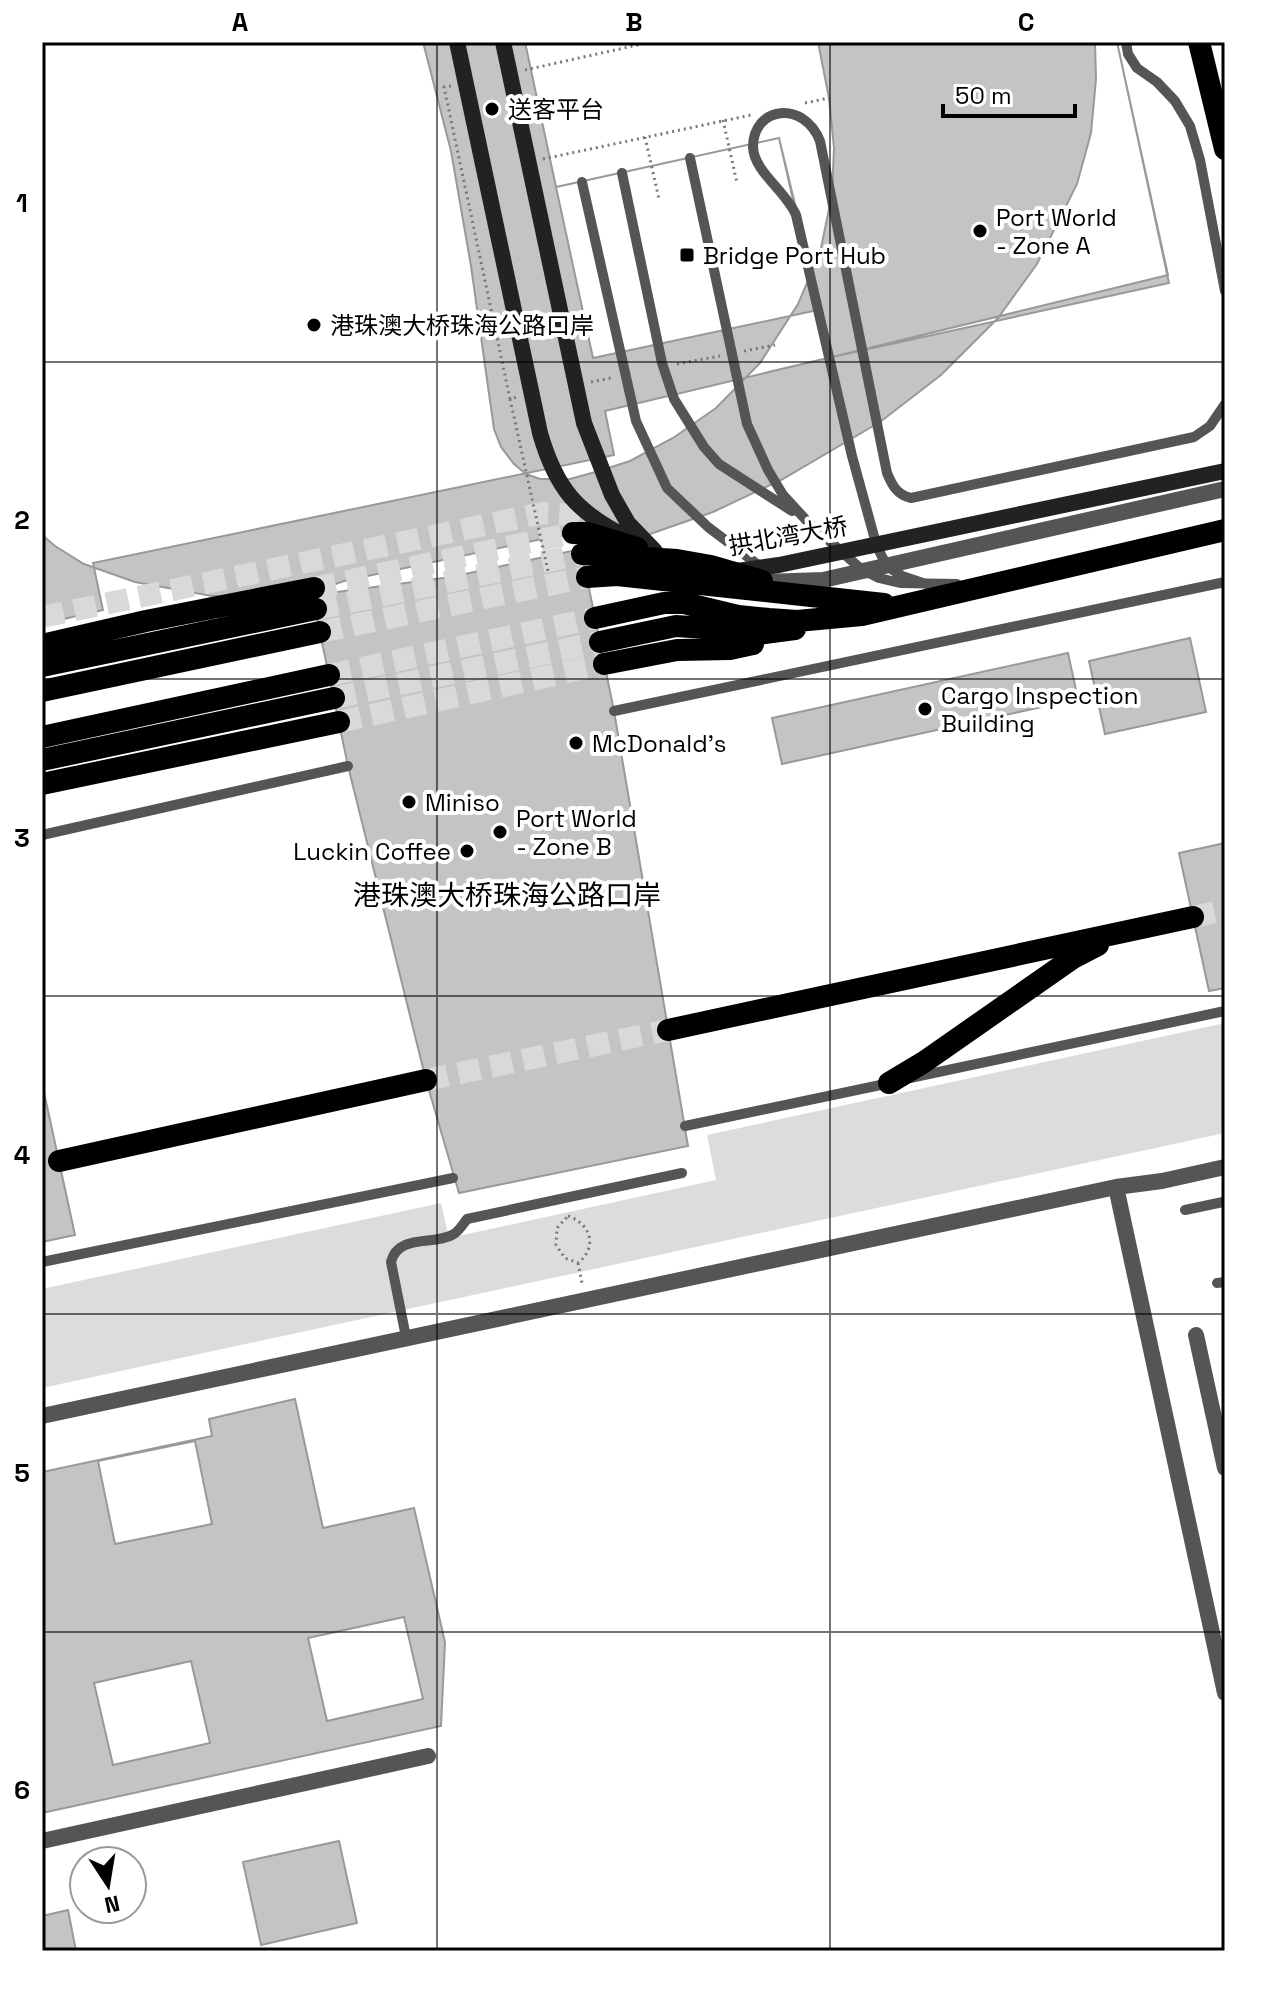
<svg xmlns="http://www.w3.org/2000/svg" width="1267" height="1993" viewBox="0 0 1267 1993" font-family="'Space Grotesk','Noto Sans SC',sans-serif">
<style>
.green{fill:#dcdcdc}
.building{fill:#c4c4c4;stroke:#999;stroke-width:2;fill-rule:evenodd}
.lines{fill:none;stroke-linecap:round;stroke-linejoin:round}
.trunk-tunnel{stroke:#d9d9d9;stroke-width:22;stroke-dasharray:22 11;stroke-linecap:butt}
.path{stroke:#777;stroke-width:3;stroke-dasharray:2 4;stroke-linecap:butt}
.service{stroke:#555;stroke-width:10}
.minor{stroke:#555;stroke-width:16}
.secondary{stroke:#222;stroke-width:16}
.trunk{stroke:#000;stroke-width:22}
.grid{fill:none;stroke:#000;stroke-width:2;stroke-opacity:0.55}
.poi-dot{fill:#000;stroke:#fff;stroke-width:3}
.labels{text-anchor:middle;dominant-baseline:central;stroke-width:8;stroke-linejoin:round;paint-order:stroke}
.poi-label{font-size:24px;fill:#000;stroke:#fff;text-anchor:start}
.street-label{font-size:24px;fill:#000;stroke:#fff}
.quarter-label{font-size:28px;fill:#000;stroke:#fff}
.neatline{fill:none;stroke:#000;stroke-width:3}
.grid-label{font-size:26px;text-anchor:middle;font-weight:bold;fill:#000}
</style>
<rect width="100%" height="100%" fill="#fff"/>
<!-- green -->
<path class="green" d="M 1225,1023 L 1225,1133 L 42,1388 L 42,1289 L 441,1203 L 449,1238 L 716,1180 L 707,1135 Z"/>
<!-- building -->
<path class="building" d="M 42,42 L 423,42 L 451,151 L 471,266 L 494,429 L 501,447 L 514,464 L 526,474 L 540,479 L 570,479 L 599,471 L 630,461 L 673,438 L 716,408 L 760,363 L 798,304 L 820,253 L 832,194 L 834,148 L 829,98 L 818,42 L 1095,42 L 1096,79 L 1091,133 L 1077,184 L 1037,264 L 998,318 L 941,375 L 880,422 L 781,480 L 713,512 L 650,534 L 451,577 L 306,596 L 212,596 L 135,582 L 84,564 L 55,546 L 42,535 Z
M 42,42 L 1117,42 L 1169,283 L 832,357 L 605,411 L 614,455 L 93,563 L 103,610 L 42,624 ZM 779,138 L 818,310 L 593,358 L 556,187 Z
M 525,42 L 1117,42 L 1168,275 L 832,357 L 779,138 L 556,187 Z
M 556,536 L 566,536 L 577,543 L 582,554 L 614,711 L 688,1146 L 459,1193 L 426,1080 L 348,766 L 316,614 L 316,598 L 327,587 L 344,581 Z
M 1190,638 L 1206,712 L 1105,734 L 1089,661 Z
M 1068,653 L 1078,699 L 782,764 L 772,718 Z
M 1225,843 L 1225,988 L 1209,991 L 1179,853 Z
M 42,1083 L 75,1235 L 42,1242 Z
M 295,1399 L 323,1528 L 414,1508 L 445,1642 L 441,1726 L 42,1813 L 42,1472 L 212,1436 L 209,1419 Z
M 195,1441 L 212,1524 L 115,1544 L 98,1461 Z
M 404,1617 L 423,1699 L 327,1721 L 308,1638 Z
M 191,1661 L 210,1743 L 113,1765 L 94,1683 Z
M 339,1841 L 357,1923 L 261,1945 L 243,1862 Z
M 68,1910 L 76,1951 L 42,1951 L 42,1916 Z"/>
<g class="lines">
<!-- trunk-tunnel -->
<path class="trunk-tunnel" d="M 314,588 L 573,533
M 316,609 L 582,554
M 42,617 L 543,513 L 575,515 L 608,535
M 320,632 L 587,577
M 329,675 L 595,618
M 334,698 L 600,642
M 339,722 L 604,664
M 1193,917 L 1225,910
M 426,1080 L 668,1030"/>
<!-- path -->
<path class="path" d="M 525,70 L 651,42
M 451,86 L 444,87 L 510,399 L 517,397
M 805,103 L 829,98
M 723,120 L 737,183
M 645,137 L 659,199
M 543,159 L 751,115
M 744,351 L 775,345
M 677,364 L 720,356
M 591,382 L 611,378
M 510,399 L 548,571
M 568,1216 C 591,1224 598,1247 578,1263 L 565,1258 L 556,1245 L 557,1228 Z
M 578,1263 L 582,1283"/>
<!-- service -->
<path class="service" d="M 1126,42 L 1128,54 L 1137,68 L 1157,82 L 1175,101 L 1190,126 L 1200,160 L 1225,291
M 690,158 L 747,424 L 768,470 L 783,495 L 807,521 L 861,569 L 879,578 L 900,583 L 957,584
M 622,173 L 662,363 L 674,399 L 704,447 L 719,464 L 792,511
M 582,182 L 636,421 L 667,488 L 708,527 L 761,567
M 926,584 L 902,576 L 887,566 L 877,547 L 852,456 L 796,215 C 786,191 754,172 753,147 C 753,106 804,100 820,141 L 887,473 C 892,485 897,495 911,498 L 1194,437 L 1210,426 L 1225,404
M 614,711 L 1225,582
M 42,835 L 348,766
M 910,1078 L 1225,1011
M 685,1126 L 890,1083
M 1185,1210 L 1223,1202
M 42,1262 L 453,1178
M 1217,1283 L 1225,1282
M 406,1337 L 391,1262 C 398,1233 435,1246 454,1234 C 459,1231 464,1223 467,1219 L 682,1173"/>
<!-- minor -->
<path class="minor" d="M 765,582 L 823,580 L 1225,489
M 1116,1187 L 1225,1693
M 1196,1335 L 1225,1468
M 42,1416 L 1116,1187 L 1162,1181 L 1225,1167
M 42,1841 L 428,1756"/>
<!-- secondary -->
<path class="secondary" d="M 457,42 L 540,433 C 556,489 577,513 630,539
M 503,42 L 584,423 L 612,495 L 628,523 L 655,551
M 737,571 L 779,565 L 1225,471"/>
<!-- trunk -->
<path class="trunk" d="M 1199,42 L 1225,149
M 573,533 L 588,533 L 637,548
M 582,554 L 677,560 L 711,566 L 762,581
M 587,577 L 617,575 L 884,604
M 595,618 L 664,603 L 684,603 L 738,616 L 769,619 L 797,621 L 862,615 L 1225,530
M 600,642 L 676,626 L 707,628 L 743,636 L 795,629
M 42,645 L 146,621 L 314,588
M 604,664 L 677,650 L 730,649 L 753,644
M 42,666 L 316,609
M 42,691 L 320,632
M 42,737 L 329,675
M 42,760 L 334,698
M 42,784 L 339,722
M 668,1030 L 1193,917
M 889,1083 L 924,1062 L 1073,958 L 1098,945
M 59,1161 L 426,1080"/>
</g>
<!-- grid -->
<path class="grid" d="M 437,42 L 437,1951M 830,42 L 830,1951M 42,362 L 1225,362M 42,679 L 1225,679M 42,996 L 1225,996M 42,1314 L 1225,1314M 42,1632 L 1225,1632"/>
<!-- markers -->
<g class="poi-dot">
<circle cx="492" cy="109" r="8"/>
<circle cx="980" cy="231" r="8"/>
<rect x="679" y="247" width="16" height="16" rx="4"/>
<circle cx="314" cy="325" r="8"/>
<circle cx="925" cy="709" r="8"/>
<circle cx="576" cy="743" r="8"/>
<circle cx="409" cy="802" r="8"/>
<circle cx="500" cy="832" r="8"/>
<circle cx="467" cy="851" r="8"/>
</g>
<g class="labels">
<!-- poi labels -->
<g class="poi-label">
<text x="508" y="109">送客平台</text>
<text x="996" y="217">Port World<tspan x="996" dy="28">- Zone A</tspan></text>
<text x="703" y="255">Bridge Port Hub</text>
<text x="330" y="325">港珠澳大桥珠海公路口岸</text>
<text x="941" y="695">Cargo Inspection<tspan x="941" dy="28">Building</tspan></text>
<text x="592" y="743">McDonald's</text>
<text x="425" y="802">Miniso</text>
<text x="516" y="818">Port World<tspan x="516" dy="28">- Zone B</tspan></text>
<text x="451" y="851" text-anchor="end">Luckin Coffee</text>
</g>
<!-- street labels -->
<g class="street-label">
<text transform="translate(788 536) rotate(-10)">拱北湾大桥</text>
</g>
<!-- quarter labels -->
<g class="quarter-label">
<text x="507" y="895">港珠澳大桥珠海公路口岸</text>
</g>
</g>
<!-- border -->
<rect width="1267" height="1993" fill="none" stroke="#ffffff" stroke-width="88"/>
<!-- north arrow -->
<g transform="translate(108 1885) rotate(168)"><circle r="38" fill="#ffffff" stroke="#999999" stroke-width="2"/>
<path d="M0-6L14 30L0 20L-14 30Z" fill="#000000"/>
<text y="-12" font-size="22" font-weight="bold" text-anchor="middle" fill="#000000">N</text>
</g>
<!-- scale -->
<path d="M943 104v12h132v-12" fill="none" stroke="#000000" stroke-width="4"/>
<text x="955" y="104" font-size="24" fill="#000000" stroke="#ffffff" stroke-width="6" paint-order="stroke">50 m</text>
<rect x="44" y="44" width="1179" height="1905" class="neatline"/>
<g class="grid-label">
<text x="240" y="31">A</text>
<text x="634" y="31">B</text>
<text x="1026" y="31">C</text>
<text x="22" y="212">1</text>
<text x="22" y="529">2</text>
<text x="22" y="847">3</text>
<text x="22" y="1164">4</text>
<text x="22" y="1482">5</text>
<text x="22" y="1799">6</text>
</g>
</svg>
